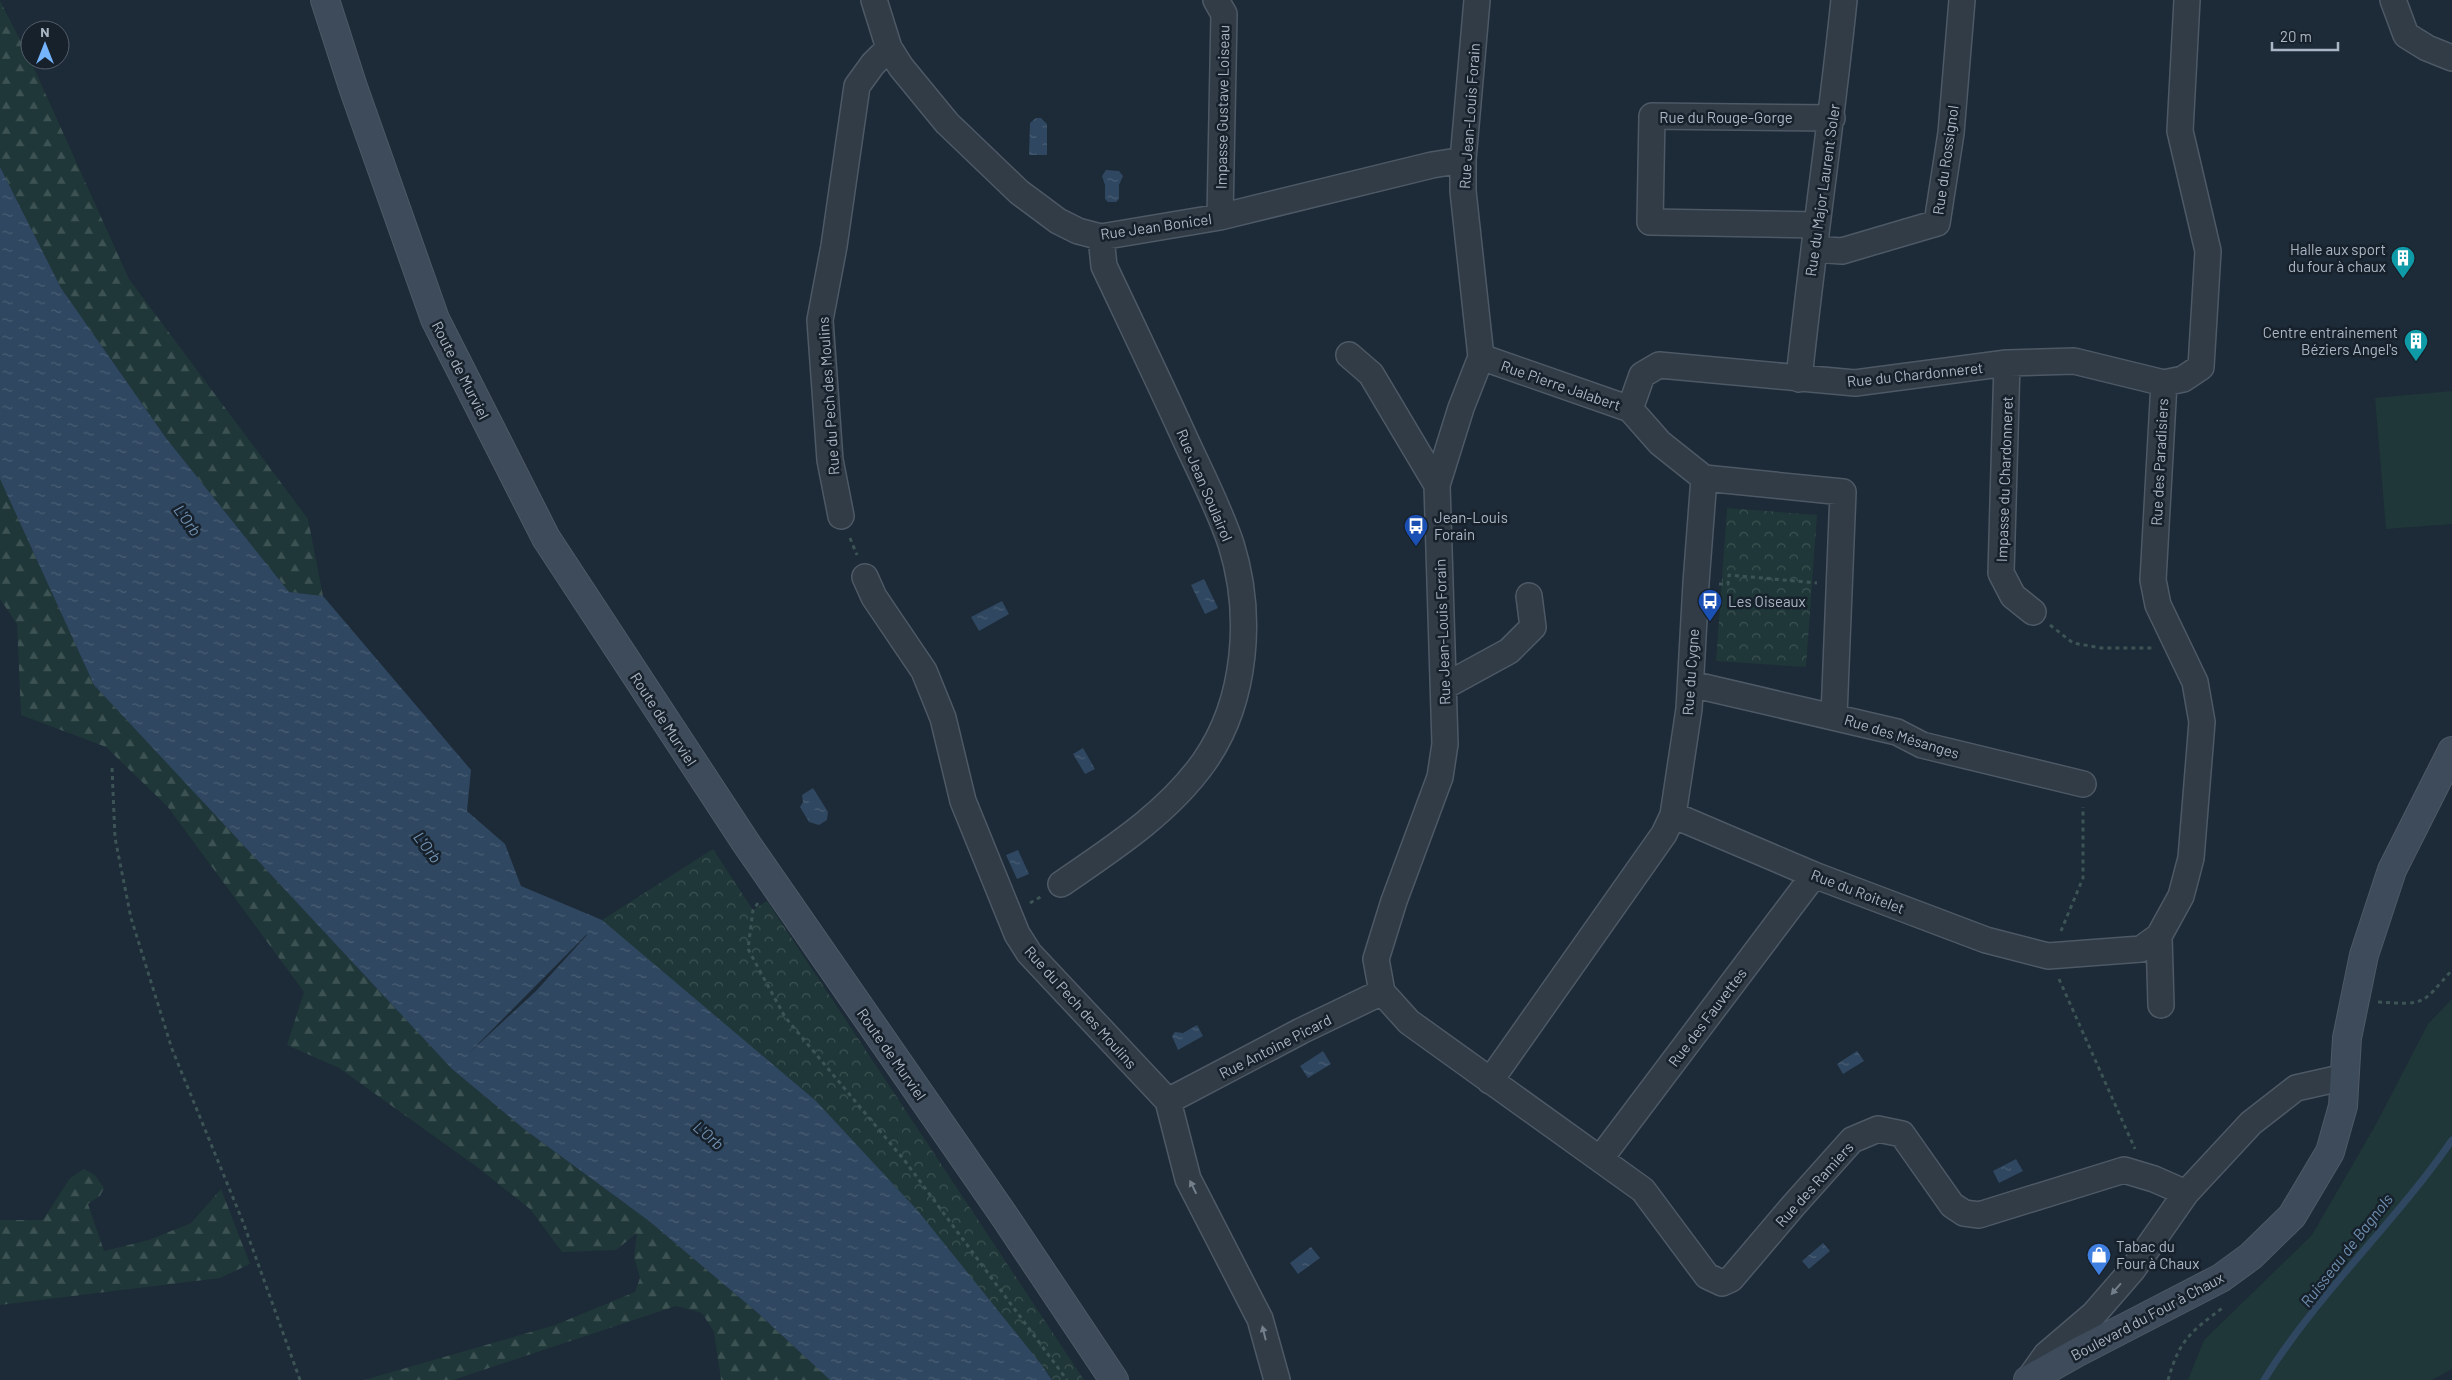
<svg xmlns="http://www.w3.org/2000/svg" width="2452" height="1380" viewBox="0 0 2452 1380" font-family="Barlow,sans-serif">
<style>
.grass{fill:#1f3738}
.forest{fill:url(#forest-firs)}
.park{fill:url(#park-crowns)}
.water{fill:url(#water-ripples);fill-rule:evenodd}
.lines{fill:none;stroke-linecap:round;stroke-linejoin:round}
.stream{stroke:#2f4760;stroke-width:7}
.street-casing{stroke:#4e5966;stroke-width:28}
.secondary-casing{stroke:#4e5966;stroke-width:30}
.path{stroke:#3c5455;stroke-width:3;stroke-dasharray:4 4;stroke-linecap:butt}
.street{stroke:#313c47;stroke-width:25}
.secondary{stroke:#3e4b5b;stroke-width:28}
.oneway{fill:#747f8c}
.labels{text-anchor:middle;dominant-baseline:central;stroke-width:5;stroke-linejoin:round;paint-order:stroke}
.street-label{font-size:15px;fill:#aab6c5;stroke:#17212b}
.poi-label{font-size:15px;fill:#aab6c5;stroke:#17212b;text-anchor:start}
.water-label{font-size:16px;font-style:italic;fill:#6f8fb0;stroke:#17212b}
</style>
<defs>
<pattern id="forest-firs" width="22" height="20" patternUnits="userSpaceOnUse" patternTransform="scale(1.25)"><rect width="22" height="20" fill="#1f3738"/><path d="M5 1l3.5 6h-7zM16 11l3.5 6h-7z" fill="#3d5253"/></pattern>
<pattern id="park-crowns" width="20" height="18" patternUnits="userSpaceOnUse" patternTransform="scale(1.25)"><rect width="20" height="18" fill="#1f3738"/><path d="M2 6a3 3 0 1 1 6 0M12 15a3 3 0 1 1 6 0" fill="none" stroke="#3d5253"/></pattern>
<pattern id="water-ripples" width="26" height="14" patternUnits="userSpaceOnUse" patternTransform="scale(1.25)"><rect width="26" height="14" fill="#2f4760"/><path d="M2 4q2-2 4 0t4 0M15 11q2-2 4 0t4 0" fill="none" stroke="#4a5f75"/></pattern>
</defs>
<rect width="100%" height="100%" fill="#1d2a37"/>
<!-- grass -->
<path class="grass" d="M 2452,391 L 2452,524 L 2386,529 L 2375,398 Z
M 2452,999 L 2452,1369 L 2432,1380 L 2188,1380 L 2204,1340 L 2312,1235 L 2375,1126 L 2428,1024 Z"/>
<!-- forest -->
<path class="forest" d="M 0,1 L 28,55 L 129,279 L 308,519 L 323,596 L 289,592 L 166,438 L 61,288 L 0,167 Z
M 0,479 L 94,685 L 452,1069 L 524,1129 L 649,1221 L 759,1314 L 830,1380 L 721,1380 L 714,1332 L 702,1313 L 676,1306 L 453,1380 L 364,1380 L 555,1325 L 635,1292 L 640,1278 L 634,1257 L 637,1233 L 616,1250 L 562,1252 L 530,1209 L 477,1167 L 339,1068 L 287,1045 L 304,992 L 167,806 L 106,747 L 21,715 L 17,624 L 0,599 Z
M 84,1169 L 95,1175 L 104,1188 L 100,1196 L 88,1204 L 104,1251 L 149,1240 L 191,1223 L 221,1189 L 250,1264 L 220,1278 L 0,1305 L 0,1220 L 43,1220 L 70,1178 Z"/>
<!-- park -->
<path class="park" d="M 1727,508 L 1817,515 L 1806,667 L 1716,661 Z
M 713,849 L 753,910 L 767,901 L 1084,1380 L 1053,1380 L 1041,1364 L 602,920 Z"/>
<!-- water -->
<path class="water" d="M 1036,118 L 1041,118 L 1047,124 L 1047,155 L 1029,155 L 1030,123 Z
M 0,167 L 61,288 L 166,438 L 289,592 L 323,596 L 471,770 L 467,811 L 505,844 L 521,886 L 602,920 L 816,1101 L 918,1211 L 1041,1364 L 1052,1380 L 830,1380 L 759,1314 L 649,1221 L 524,1129 L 452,1069 L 94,685 L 0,479 ZM 587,935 L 536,991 L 470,1052 L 586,935 Z
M 1106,170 L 1119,171 L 1123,176 L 1119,185 L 1119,199 L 1116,202 L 1108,202 L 1105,199 L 1105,185 L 1102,176 Z
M 1204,579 L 1218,608 L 1205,614 L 1191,585 Z
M 1002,601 L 1009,614 L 979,631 L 971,617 Z
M 1083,748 L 1095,769 L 1085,774 L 1073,754 Z
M 813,788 L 828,812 L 827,820 L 819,825 L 809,822 L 800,807 L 803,802 L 802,795 Z
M 1018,850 L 1029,874 L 1017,879 L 1006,855 Z
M 1197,1025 L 1203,1036 L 1178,1050 L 1172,1036 L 1175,1032 L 1183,1033 Z
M 1323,1051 L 1331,1064 L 1308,1078 L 1300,1066 Z
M 1857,1051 L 1864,1061 L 1843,1074 L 1837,1064 Z
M 2016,1159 L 2023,1171 L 1999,1183 L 1993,1171 Z
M 1823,1243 L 1830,1251 L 1809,1269 L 1802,1261 Z
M 1311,1247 L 1320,1258 L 1298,1274 L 1290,1263 Z"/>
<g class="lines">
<!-- stream -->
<path class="stream" d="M 2264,1380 C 2318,1293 2395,1223 2452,1140"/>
<defs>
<path id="street" d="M 874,0 L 889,48 L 901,67 L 947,123 L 1019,192 L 1058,221 L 1078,231 L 1101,237 L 1220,217 L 1432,165 L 1463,160
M 1216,0 L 1224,14 L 1220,217
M 1477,0 L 1463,160 L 1463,191 L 1481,357 L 1461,408 L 1437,485 L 1445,744 L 1440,777 L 1394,901 L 1376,959 L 1382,992 L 1409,1022 L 1643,1190 L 1707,1276 L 1722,1283 L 1731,1279 L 1793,1206 L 1852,1140 L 1878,1129 L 1902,1134 L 1952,1205 L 1964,1213 L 1979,1215 L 2124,1170 L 2154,1179 L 2186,1193 L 2251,1123 L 2296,1088 L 2345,1077
M 2393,0 L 2406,35 L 2427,48 L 2452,58
M 1817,225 L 1650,222 L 1652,116 L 1832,118
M 1814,249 L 1842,251 L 1937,223 L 1951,133 L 1962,0
M 1349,355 L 1371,374 L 1437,485
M 1481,357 L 1630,409 L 1660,443 L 1704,478
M 2007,363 L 2001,573 L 2013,596 L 2033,612
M 1799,379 C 1812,253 1831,127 1844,0
M 1630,409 L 1642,375 L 1659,365 L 1855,383 L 2007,363 L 2074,361 L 2164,383
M 1704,478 L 1843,492 L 1834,716
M 841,516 L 830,460 L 820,320 L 834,246 L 857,86 L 873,64 L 889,48
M 865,577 L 874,597 L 924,671 L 943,718 L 963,801 L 1017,934 L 1029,953 L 1168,1101 L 1188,1179 L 1260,1319 L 1277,1380
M 1691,684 L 1897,732 L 1922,745 L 2083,784
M 1445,686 L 1509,651 L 1533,627 L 1529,596
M 1673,815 L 1814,875 L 1986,940 L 2048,956 L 2141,949 L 2159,936 L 2181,896 L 2191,858 L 2202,722 L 2195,682 L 2158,605 L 2153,580 L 2164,383 L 2183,379 L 2201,367 L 2208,251 L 2180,131 L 2187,0
M 1061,884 C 1112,849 1168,813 1204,762 C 1247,701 1253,614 1231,544 C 1218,505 1198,468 1181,430 C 1156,375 1130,321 1104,266 L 1101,237
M 2159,936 L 2161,1005
M 1490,1081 L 1664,834 L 1673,815 L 1689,709 L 1696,583 L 1704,478
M 1168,1101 L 1301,1031 L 1382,992
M 1600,1159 L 1814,875
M 2029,1379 L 2046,1355 L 2094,1314 L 2133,1269 L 2186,1193"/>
<path id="secondary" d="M 325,0 L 353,87 L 435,319 L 546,538 L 746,843 L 1005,1217 L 1114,1380
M 2028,1380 L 2078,1352 L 2221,1278 L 2251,1256 L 2292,1216 L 2330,1152 L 2343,1106 L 2347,1038 L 2364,955 L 2392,870 L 2452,751"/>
</defs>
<!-- street casing -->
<use href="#street" class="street-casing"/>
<!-- secondary casing -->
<use href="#secondary" class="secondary-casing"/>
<!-- path -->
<path class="path" d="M 850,538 L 857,555
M 1719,584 L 1728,584 L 1729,575 L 1817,583
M 2050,625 L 2073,643 L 2101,648 L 2153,648
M 112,768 L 115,838 L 131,918 L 172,1049 L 243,1222 L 300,1380
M 758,903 L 753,910 L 748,949 L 785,1017 L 905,1161 L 1067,1380
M 1030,903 L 1042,896
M 2061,931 L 2083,878 L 2083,807
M 2059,979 L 2135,1149
M 2378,1002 C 2426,1005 2421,1005 2452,970
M 2168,1380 C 2180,1338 2191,1332 2225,1306"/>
<!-- street -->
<use href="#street" class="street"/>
<!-- secondary -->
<use href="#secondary" class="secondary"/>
</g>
<!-- one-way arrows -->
<defs><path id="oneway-solid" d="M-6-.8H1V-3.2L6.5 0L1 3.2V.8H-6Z" transform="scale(1.25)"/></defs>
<g class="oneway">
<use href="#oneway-solid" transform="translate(1193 1187) rotate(-116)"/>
<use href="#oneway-solid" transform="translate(2116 1289) rotate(131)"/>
<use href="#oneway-solid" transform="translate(1264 1333) rotate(-104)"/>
</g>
<!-- icons -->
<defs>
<symbol id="building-pin" viewBox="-11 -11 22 30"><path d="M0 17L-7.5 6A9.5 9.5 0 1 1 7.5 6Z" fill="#0f9aa8" stroke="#17212b"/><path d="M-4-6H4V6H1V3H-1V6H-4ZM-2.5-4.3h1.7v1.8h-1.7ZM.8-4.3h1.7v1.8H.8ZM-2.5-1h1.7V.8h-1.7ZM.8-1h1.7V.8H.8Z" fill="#fff"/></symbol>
<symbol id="bus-pin" viewBox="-11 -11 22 30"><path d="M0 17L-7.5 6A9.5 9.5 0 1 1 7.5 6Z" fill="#1a4fb4" stroke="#17212b"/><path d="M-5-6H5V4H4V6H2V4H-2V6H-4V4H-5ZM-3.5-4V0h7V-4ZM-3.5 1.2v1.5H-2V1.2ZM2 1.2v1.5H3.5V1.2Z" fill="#fff"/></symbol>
<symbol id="shop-pin" viewBox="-11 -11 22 30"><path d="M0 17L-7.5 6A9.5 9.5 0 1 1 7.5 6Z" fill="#3f7fe0" stroke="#17212b"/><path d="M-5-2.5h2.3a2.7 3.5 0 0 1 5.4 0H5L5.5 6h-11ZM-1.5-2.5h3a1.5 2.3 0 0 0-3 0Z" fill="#fff"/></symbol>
</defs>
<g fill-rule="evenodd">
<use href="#building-pin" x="2389" y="244" width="28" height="38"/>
<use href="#building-pin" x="2402" y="327" width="28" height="38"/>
<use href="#bus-pin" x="1402" y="512" width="28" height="38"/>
<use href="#bus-pin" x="1696" y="587" width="28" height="38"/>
<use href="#shop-pin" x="2085" y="1241" width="28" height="38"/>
</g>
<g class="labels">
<!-- street labels -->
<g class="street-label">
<text transform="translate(1222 107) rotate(-89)">Impasse Gustave Loiseau</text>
<text transform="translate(1469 116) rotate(-86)">Rue Jean-Louis Forain</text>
<text x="1726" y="117">Rue du Rouge-Gorge</text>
<text transform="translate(1945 160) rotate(-82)">Rue du Rossignol</text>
<text transform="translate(1822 190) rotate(-82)">Rue du Major Laurent Soler</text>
<text transform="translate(1156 226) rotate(-8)">Rue Jean Bonicel</text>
<text transform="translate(461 370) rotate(63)">Route de Murviel</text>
<text transform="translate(1915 374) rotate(-6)">Rue du Chardonneret</text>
<text transform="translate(1561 385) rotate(19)">Rue Pierre Jalabert</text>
<text transform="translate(828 396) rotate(-94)">Rue du Pech des Moulins</text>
<text transform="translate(2159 462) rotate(-87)">Rue des Paradisiers</text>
<text transform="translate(2004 479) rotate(-88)">Impasse du Chardonneret</text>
<text transform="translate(1205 485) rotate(67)">Rue Jean Soulairol</text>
<text transform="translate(1442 632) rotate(-92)">Rue Jean-Louis Forain</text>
<text transform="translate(1690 672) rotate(-86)">Rue du Cygne</text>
<text transform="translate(664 719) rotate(57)">Route de Murviel</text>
<text transform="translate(1902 736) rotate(17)">Rue des Mésanges</text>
<text transform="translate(1858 891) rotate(21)">Rue du Roitelet</text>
<text transform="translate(1081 1007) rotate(48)">Rue du Pech des Moulins</text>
<text transform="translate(1707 1017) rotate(-53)">Rue des Fauvettes</text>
<text transform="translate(1275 1046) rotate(-27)">Rue Antoine Picard</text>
<text transform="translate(892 1054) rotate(55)">Route de Murviel</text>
<text transform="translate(1814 1184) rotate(-48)">Rue des Ramiers</text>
<text transform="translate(2147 1316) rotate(-28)">Boulevard du Four à Chaux</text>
</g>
<!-- poi labels -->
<g class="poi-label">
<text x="2386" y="249" text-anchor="end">Halle aux sport<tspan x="2386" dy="17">du four à chaux</tspan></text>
<text x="2398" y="332" text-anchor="end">Centre entrainement<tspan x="2398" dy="17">Béziers Angel's</tspan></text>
<text x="1434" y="517">Jean-Louis<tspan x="1434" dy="17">Forain</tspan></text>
<text x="1728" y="601">Les Oiseaux</text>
<text x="2116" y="1246">Tabac du<tspan x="2116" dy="17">Four à Chaux</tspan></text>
</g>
<!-- water labels -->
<g class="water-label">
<text transform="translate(188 520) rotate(54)">L'Orb</text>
<text transform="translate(428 847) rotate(53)">L'Orb</text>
<text transform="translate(709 1135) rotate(40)">L'Orb</text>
<text transform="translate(2346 1250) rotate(-52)">Ruisseau de Bagnols</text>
</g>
</g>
<!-- north arrow -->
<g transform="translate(45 45)"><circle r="24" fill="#17212b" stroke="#525d69"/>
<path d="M0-4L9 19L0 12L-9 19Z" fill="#75b4ff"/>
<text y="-8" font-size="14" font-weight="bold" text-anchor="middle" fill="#aab6c5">N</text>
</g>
<!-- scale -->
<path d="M2272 42v8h66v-8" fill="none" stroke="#aab6c5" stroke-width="2.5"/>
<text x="2280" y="42" font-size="15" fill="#aab6c5" stroke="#17212b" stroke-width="4" paint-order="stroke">20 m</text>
</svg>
